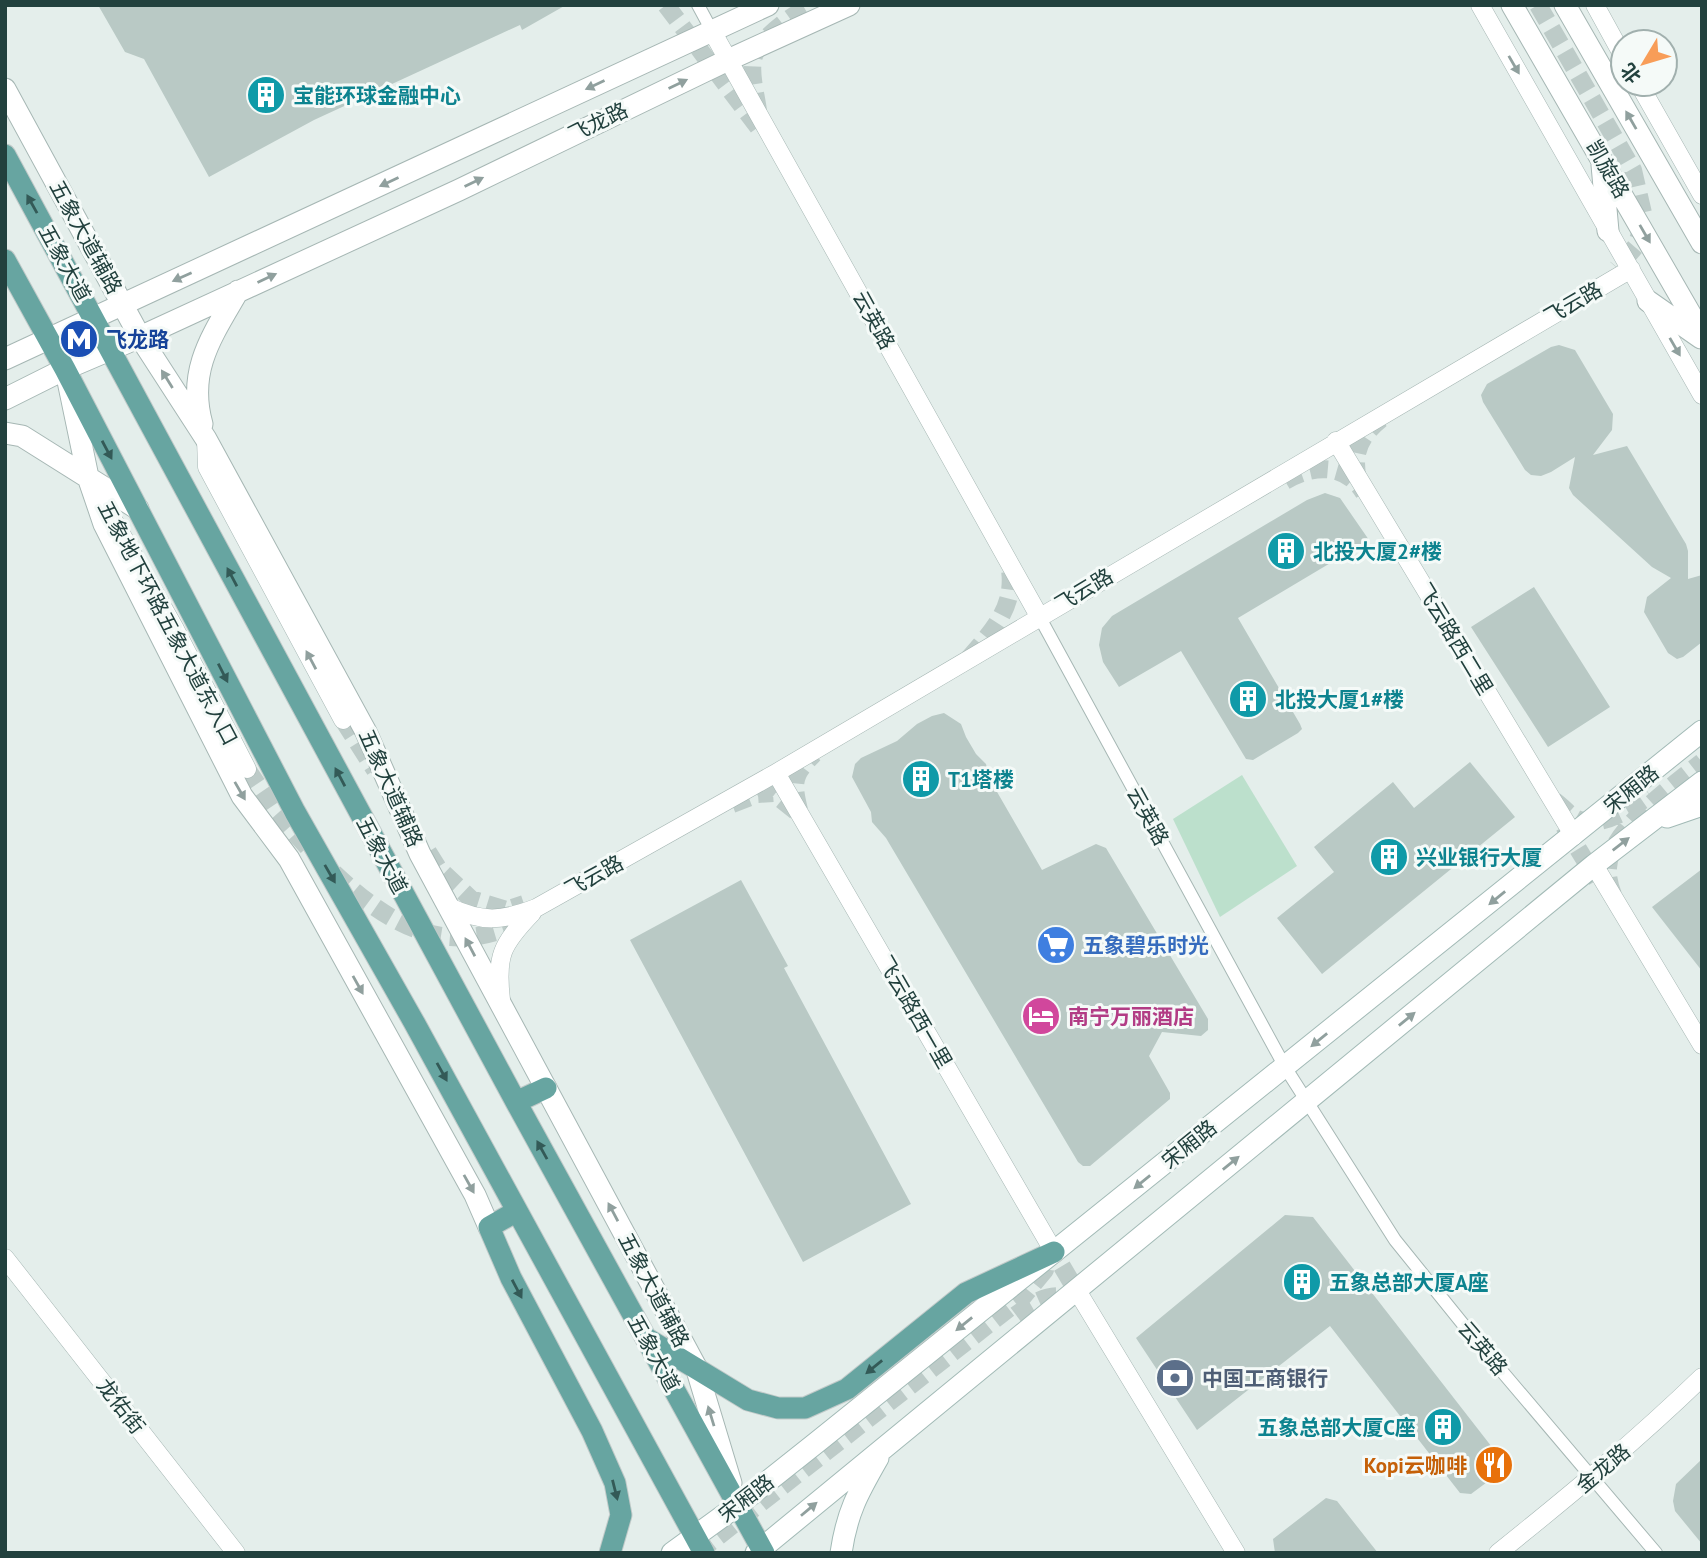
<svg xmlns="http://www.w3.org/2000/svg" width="1707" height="1558" viewBox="0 0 1707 1558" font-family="'PT Sans','Noto Sans SC',sans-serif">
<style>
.green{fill:#bce0cc}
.building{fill:#b9c9c5}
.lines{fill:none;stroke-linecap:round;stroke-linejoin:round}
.minor-tunnel{stroke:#bdcbc8;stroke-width:18;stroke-dasharray:18 9;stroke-linecap:butt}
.pedestrian-casing{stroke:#a6b7b4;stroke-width:14}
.minor-casing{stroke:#a6b7b4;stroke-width:19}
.tertiary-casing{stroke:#a6b7b4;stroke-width:23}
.secondary-casing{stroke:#a2bab6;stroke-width:23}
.primary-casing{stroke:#c1cac9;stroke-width:23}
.pedestrian{stroke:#fff;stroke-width:12}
.minor{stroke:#fff;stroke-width:18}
.tertiary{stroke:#fff;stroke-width:21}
.secondary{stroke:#fff;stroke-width:21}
.primary{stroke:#67a5a1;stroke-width:21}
.oneway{fill:#90a09e}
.oneway2{fill:#335a57}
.labels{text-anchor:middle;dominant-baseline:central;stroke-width:6;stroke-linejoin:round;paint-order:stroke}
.culture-label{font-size:21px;font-weight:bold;fill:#0d838f;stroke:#f5faf8;text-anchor:start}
.street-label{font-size:21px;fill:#22413e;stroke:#f5faf8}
.transit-label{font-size:21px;font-weight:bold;fill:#164399;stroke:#f5faf8;text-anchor:start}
.shop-label{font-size:21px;font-weight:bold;fill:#366cbe;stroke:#f5faf8;text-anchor:start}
.hotel-label{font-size:21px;font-weight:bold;fill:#b23c85;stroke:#f5faf8;text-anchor:start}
.service-label{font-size:21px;font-weight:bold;fill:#4e5e75;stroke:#f5faf8;text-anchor:start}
.food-label{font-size:21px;font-weight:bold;fill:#c56008;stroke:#f5faf8;text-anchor:end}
</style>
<rect width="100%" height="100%" fill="#e4eeeb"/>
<!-- green -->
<path class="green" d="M 1242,775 L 1297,866 L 1220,917 L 1173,819 Z"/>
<!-- building -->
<path class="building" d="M 98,5 L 566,5 L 522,30 L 520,25 L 314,120 L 209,177 L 144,59 L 125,52 Z
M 1559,345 L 1575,350 L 1613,414 L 1612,430 L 1593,455 L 1627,446 L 1686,544 L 1688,551 L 1688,579 L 1702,575 L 1702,642 L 1683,657 L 1677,659 L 1668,653 L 1644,612 L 1647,597 L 1671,578 L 1652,567 L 1573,495 L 1569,488 L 1575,457 L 1551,472 L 1541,476 L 1531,475 L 1525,470 L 1483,402 L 1481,395 L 1487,384 L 1551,347 Z
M 1325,493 L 1340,498 L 1369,540 L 1238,618 L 1300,724 L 1302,729 L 1298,733 L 1253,760 L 1246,759 L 1181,651 L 1119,687 L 1103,662 L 1099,645 L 1102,628 L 1112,616 L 1307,500 Z
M 1534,587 L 1610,707 L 1548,747 L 1471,627 Z
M 944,713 L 961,724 L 966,737 L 976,754 L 986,764 L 989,778 L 1042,870 L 1096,844 L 1106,848 L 1208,1019 L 1208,1030 L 1201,1036 L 1162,1032 L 1149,1056 L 1170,1093 L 1170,1099 L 1090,1166 L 1083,1166 L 1078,1162 L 886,838 L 872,822 L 871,812 L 852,777 L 855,764 L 861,758 L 897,741 L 917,724 L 932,716 Z
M 1470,762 L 1515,817 L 1322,974 L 1277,918 L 1334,872 L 1314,847 L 1393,782 L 1414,808 Z
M 1702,869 L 1702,971 L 1652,907 Z
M 741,880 L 788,966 L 784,968 L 911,1204 L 803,1262 L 630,940 Z
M 1285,1215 L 1313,1217 L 1502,1460 L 1502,1471 L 1471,1494 L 1460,1493 L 1330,1326 L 1197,1430 L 1136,1338 Z
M 1702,1459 L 1702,1544 L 1675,1511 L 1673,1501 L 1676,1484 Z
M 1326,1498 L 1337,1501 L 1378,1553 L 1275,1553 L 1273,1539 Z"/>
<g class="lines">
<!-- minor-tunnel -->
<path class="minor-tunnel" d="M 666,5 L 761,131
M 1538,5 L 1633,170 L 1643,213 L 1641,231 L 1636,246 L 1617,268
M 758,111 C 756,94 749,72 754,56 C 760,38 795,13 812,5
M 1358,480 C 1352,453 1360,436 1381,419
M 1285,481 C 1312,465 1345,462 1364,493
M 969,658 C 995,628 1019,603 1008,560
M 343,720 L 375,770
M 247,769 L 276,812 L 311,851
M 1555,801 C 1562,806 1569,815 1577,819 C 1601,829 1631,809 1650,795
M 732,804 L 758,794 L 773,793 L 797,812
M 799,810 C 792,781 793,775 814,754
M 1564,826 L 1597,880
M 428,852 L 438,868 L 471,899 L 506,910 L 524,904
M 334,873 C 391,927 451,961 528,918
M 1613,895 C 1610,887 1607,876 1608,868 C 1609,830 1674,785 1702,762
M 1048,1243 L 1082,1300
M 1016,1315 C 1033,1302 1053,1290 1073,1300
M 697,1553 L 1022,1298 L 1045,1270 L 1047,1253"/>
<defs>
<path id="pedestrian" d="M 698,5 L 712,31
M 1039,616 L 1285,1067 L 1395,1240 L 1483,1349 L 1656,1553"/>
<path id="minor" d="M 1480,5 L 1702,395
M 1595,5 L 1623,56
M 712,31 L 1039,616
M 1639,84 L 1702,195
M 206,439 L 207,467 L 343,720
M 1336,441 L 1574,836
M 111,516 L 175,629 L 247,769
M 776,773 L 1054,1252
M 1594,865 L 1702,1045
M 449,907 C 483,923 502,921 536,908 L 776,773 L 1631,269
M 501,1000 C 496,956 501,945 532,913
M 5,1258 L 236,1553
M 1076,1289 L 1236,1553
M 1498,1553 C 1569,1496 1637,1440 1702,1377"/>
<path id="tertiary" d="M 1512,5 L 1702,334
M 1565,5 L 1702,243
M 5,89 L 140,337 L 206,439 L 366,732 L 420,854 L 696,1367 L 731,1483
M 1602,165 L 1608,231
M 1648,301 L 1701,338
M 5,359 L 768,5
M 68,381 L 88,477 L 104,524 L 242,796 L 289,859 L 475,1195 L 489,1227
M 5,399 L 65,369 L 140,337 L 459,190 L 728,60 L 849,5
M 202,424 C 187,370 212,336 238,291
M 5,433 L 22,436 L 138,509"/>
<path id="secondary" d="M 1667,817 L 1702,805
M 672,1553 L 738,1505 L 816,1443 L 1702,731
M 756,1553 L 1594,865 L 1702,782
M 841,1553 C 847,1512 858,1493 878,1458"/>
<path id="primary" d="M 5,155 L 516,1102 L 764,1553
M 5,260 L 65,369 L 295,812 L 415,1024 L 704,1553
M 516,1102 L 546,1088
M 517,1211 L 489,1227 L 511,1278 L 592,1431 L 615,1483 L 621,1515 L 610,1553
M 646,1338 L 748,1400 L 778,1408 L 805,1408 L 847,1389 L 966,1293 L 1054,1252"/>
</defs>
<!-- pedestrian casing -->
<use href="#pedestrian" class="pedestrian-casing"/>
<!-- minor casing -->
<use href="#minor" class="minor-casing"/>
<!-- tertiary casing -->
<use href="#tertiary" class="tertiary-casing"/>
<!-- secondary casing -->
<use href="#secondary" class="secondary-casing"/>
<!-- primary casing -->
<use href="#primary" class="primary-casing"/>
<!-- pedestrian -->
<use href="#pedestrian" class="pedestrian"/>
<!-- minor -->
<use href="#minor" class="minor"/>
<!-- tertiary -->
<use href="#tertiary" class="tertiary"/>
<!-- secondary -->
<use href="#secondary" class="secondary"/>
<!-- primary -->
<use href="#primary" class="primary"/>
</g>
<!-- one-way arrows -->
<defs><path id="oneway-solid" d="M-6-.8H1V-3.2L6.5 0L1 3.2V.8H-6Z" transform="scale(1.75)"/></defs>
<g class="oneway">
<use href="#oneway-solid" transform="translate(1514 65) rotate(60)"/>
<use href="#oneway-solid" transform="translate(678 84) rotate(-26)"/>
<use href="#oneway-solid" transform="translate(595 85) rotate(155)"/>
<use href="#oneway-solid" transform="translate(1631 120) rotate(-120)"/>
<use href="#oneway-solid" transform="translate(389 182) rotate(155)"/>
<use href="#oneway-solid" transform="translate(474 182) rotate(-26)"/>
<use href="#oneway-solid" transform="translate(1645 234) rotate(60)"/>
<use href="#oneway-solid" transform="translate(182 277) rotate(156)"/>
<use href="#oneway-solid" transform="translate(267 278) rotate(-25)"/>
<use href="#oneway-solid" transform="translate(1675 347) rotate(60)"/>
<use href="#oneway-solid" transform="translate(167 379) rotate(-122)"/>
<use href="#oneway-solid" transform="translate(311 660) rotate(-118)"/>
<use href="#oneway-solid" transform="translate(240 791) rotate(60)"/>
<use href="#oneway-solid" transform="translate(1621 844) rotate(-38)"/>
<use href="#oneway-solid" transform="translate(1497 898) rotate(141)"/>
<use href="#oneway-solid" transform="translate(470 947) rotate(-118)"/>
<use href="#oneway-solid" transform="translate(358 985) rotate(61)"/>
<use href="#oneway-solid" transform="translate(1407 1019) rotate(-39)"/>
<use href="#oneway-solid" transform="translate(1319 1040) rotate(141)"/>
<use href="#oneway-solid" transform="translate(1231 1163) rotate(-39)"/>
<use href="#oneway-solid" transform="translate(1142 1182) rotate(141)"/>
<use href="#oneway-solid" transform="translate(469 1184) rotate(61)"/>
<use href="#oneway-solid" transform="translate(613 1212) rotate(-118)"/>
<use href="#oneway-solid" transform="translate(964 1324) rotate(141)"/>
<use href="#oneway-solid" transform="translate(711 1416) rotate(-107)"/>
<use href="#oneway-solid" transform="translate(809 1509) rotate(-40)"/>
</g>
<g class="oneway2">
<use href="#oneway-solid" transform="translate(32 204) rotate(-119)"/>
<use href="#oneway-solid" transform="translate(107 450) rotate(62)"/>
<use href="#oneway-solid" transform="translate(232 577) rotate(-118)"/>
<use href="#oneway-solid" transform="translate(223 673) rotate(63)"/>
<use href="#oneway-solid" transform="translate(340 777) rotate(-118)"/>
<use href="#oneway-solid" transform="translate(330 874) rotate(60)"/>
<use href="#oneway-solid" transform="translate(442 1072) rotate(61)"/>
<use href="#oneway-solid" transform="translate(542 1150) rotate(-119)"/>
<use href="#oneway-solid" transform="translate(517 1289) rotate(62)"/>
<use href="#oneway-solid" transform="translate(874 1367) rotate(141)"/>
<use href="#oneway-solid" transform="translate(615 1490) rotate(76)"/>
</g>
<!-- icons -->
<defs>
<symbol id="building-disc" viewBox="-11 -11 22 22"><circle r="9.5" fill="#0f9aa8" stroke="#f5faf8"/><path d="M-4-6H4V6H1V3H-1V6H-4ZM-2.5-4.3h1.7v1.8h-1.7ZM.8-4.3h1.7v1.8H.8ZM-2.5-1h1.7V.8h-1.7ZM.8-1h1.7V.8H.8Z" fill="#fff"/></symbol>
<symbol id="metro-disc" viewBox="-11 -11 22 22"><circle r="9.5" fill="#1a4fb4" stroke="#f5faf8"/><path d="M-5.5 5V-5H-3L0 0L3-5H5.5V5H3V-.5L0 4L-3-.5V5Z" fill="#fff"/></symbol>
<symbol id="supermarket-disc" viewBox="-11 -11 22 22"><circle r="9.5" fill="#3f7fe0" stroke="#f5faf8"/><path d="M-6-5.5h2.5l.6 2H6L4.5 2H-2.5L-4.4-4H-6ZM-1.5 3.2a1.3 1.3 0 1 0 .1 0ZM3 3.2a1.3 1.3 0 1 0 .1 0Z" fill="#fff"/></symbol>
<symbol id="hotel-disc" viewBox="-11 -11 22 22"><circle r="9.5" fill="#d1479c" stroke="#f5faf8"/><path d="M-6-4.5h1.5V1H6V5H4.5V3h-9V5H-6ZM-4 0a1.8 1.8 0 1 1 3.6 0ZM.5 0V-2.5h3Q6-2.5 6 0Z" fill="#fff"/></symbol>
<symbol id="bank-disc" viewBox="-11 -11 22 22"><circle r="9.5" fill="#5c6f8a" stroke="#f5faf8"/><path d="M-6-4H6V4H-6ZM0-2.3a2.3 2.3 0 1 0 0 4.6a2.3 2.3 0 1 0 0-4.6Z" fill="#fff"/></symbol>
<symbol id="restaurant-disc" viewBox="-11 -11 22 22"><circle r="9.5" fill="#e8710a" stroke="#f5faf8"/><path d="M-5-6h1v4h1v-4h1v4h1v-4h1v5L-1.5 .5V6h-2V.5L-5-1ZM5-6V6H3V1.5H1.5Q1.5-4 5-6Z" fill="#fff"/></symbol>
</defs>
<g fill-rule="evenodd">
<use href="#building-disc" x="244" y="73" width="44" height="44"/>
<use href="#metro-disc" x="57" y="317" width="44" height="44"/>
<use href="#building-disc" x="1264" y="529" width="44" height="44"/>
<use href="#building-disc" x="1226" y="677" width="44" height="44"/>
<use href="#building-disc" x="899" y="757" width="44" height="44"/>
<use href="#building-disc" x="1367" y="835" width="44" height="44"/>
<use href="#supermarket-disc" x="1034" y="923" width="44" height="44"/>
<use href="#hotel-disc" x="1019" y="994" width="44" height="44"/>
<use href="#building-disc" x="1280" y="1260" width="44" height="44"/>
<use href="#bank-disc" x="1153" y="1356" width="44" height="44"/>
<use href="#building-disc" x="1421" y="1405" width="44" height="44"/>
<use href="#restaurant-disc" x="1472" y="1443" width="44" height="44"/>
</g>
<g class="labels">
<!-- culture labels -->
<g class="culture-label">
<text x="293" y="95">宝能环球金融中心</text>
<text x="1313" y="551">北投大厦2#楼</text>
<text x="1275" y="699">北投大厦1#楼</text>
<text x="948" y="779">T1塔楼</text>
<text x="1416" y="857">兴业银行大厦</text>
<text x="1329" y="1282">五象总部大厦A座</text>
<text x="1416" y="1427" text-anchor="end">五象总部大厦C座</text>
</g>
<!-- street labels -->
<g class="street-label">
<text transform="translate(598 122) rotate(-26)">飞龙路</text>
<text transform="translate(1608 169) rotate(60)">凯旋路</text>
<text transform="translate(86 237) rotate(61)">五象大道辅路</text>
<text transform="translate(65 263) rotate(61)">五象大道</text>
<text transform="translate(1573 303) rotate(-30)">飞云路</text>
<text transform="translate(874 320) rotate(61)">云英路</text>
<text transform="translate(1084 590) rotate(-31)">飞云路</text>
<text transform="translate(168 623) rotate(62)">五象地下环路五象大道东入口</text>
<text transform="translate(1455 639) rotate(59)">飞云路西二里</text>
<text transform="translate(391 788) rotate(66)">五象大道辅路</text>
<text transform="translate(1631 789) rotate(-39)">宋厢路</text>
<text transform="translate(1148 816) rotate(61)">云英路</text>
<text transform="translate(382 855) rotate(62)">五象大道</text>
<text transform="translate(594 876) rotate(-29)">飞云路</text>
<text transform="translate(915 1012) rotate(60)">飞云路西一里</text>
<text transform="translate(1189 1144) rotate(-39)">宋厢路</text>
<text transform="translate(654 1290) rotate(62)">五象大道辅路</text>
<text transform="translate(1483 1348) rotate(50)">云英路</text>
<text transform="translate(654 1353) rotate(61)">五象大道</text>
<text transform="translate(121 1406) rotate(52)">龙佑街</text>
<text transform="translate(1603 1468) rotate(-40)">金龙路</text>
<text transform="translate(746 1498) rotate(-38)">宋厢路</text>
</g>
<!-- transit labels -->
<g class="transit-label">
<text x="106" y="339">飞龙路</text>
</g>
<!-- shop labels -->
<g class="shop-label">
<text x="1083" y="945">五象碧乐时光</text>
</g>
<!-- hotel labels -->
<g class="hotel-label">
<text x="1068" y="1016">南宁万丽酒店</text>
</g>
<!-- service labels -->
<g class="service-label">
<text x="1202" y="1378">中国工商银行</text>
</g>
<!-- food labels -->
<g class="food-label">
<text x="1467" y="1465">Kopi云咖啡</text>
</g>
</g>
<!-- border -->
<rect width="1707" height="1558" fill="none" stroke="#22413e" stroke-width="14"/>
<!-- north arrow -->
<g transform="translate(1644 63) rotate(232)"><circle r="33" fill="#f5faf8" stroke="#a1b0ae" stroke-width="2"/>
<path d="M0-5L12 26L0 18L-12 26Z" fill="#f89d58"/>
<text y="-10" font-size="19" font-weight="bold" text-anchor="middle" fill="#22413e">北</text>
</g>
</svg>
